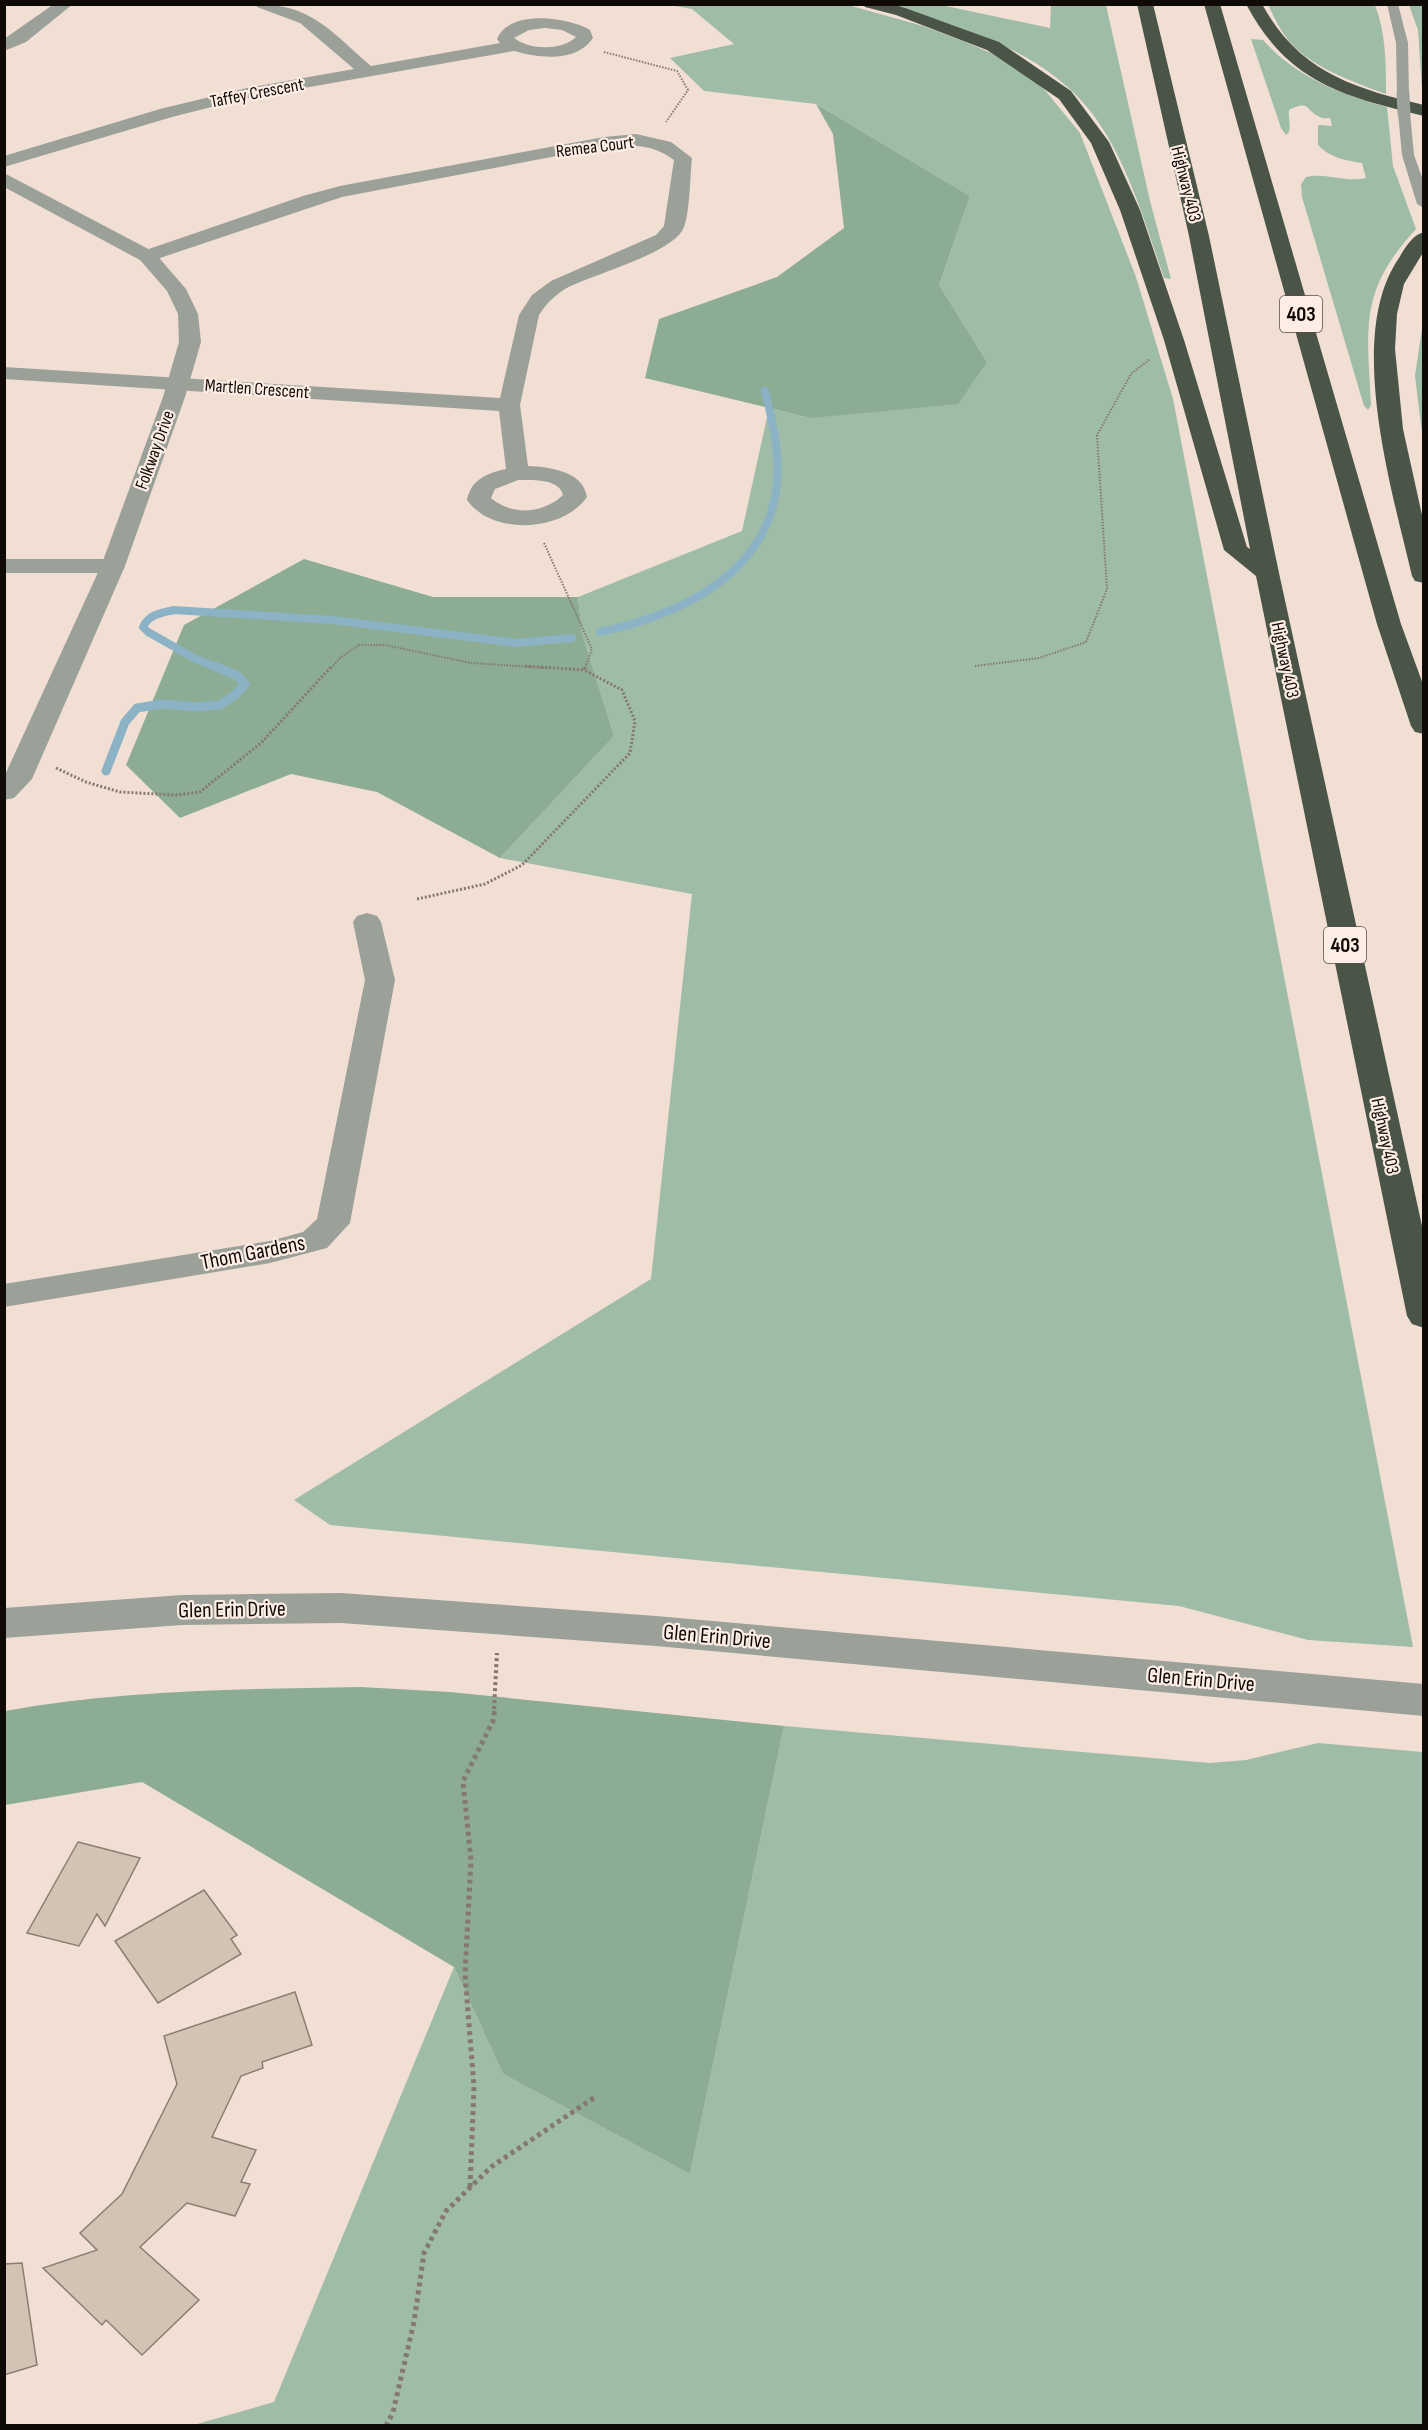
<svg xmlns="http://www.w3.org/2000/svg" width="1428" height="2430" viewBox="0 0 1428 2430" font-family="'Sofia Sans Condensed',sans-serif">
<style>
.green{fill:#9fbca6}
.forest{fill:#8cac94}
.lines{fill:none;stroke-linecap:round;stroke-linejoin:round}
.stream-far1{stroke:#8bb3c5;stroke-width:8}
.stream{stroke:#8bb3c5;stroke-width:9}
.building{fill:#d1c4b4;stroke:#8a7e70;stroke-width:1.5}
.path-far3{stroke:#857871;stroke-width:2;stroke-dasharray:1.5 1.5;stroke-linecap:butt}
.path-far2{stroke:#857871;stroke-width:3;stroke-dasharray:2 2;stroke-linecap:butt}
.path-far1{stroke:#857871;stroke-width:4;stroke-dasharray:3 3;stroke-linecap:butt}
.path{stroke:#857871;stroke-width:5;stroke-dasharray:4 4;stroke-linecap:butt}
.service{fill:#9ba099;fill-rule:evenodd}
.minor{fill:#9ba099;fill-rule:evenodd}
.tertiary{fill:#9ba099;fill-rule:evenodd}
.motorway{fill:#4b5547;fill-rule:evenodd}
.service-bridge{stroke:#9ba099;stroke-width:13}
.labels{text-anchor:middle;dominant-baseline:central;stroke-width:4.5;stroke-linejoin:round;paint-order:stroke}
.far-street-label{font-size:18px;fill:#100a07;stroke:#fdede4}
.shield{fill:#fdede4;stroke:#574e49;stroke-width:1.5}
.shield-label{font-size:21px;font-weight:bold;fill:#100a07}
.street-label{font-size:22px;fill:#100a07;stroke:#fdede4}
</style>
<rect width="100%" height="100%" fill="#f2dfd4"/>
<!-- green -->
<path class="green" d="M 669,5 L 848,5 L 923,26 L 963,41 L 991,53 L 1025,73 L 1044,89 L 1080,133 L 1136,277 L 1173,399 L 1413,1647 L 1308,1640 L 1179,1606 L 330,1525 L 294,1500 L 651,1279 L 692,894 L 500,858 L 614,736 L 582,633 L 578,597 L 742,531 L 769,408 L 810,418 L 987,362 L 939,285 L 970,196 L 816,104 L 704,91 L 670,58 L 734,44 L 692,9 Z
M 889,5 L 941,5 L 1050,28 L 1051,5 L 1106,5 L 1150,201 L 1171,279 L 1164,278 C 1146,225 1126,157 1091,112 C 1043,50 960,27 889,5 Z
M 1268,5 L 1375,5 C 1386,34 1386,63 1386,94 C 1354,82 1312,68 1289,41 C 1280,30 1274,17 1268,5 Z
M 1409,5 L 1423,5 L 1423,104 L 1418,30 Z
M 1251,39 L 1263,40 C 1296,77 1340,94 1387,107 L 1393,166 L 1416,229 C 1359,291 1367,326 1371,405 L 1368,410 L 1364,406 L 1302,197 L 1301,184 L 1306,177 C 1326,172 1345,183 1366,178 L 1362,163 C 1344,160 1331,158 1318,145 L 1318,125 L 1332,126 L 1330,118 C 1326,118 1323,119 1320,117 C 1305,111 1311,99 1289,110 C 1288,118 1291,124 1289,132 L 1286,135 L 1281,128 Z
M 1423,322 L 1423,441 L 1415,376 Z
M 784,1726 L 1210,1763 L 1246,1760 L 1318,1743 L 1423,1752 L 1423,2425 L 190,2426 L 274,2402 L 454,1967 L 503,2074 L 690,2174 Z"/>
<!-- forest -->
<path class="forest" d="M 816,104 L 970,196 L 939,285 L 987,362 L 958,404 L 810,418 L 645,378 L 659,319 L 777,277 L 844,228 L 833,134 Z
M 304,559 L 433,597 L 578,597 L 582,633 L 614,736 L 500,858 L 377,792 L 291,774 L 180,818 L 126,765 L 184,625 Z
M 361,1687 L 450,1692 L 784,1726 L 690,2174 L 503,2074 L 454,1967 L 142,1782 L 5,1805 L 5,1711 C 122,1690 242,1689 361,1687 Z"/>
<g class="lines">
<!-- stream-far1 -->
<path class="stream-far1" d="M 600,632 C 675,616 763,578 776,491 C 781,459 773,423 765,391
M 218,668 L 196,659 L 148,632 L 143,627 C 149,614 161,613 174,610 L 332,620 L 517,643 L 572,638"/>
<!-- stream -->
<path class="stream" d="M 106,771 L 125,722 L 137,708 L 162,704 L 196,707 L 220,705 L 236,694 L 245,684 L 238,676 L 214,666"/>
</g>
<!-- building -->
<path class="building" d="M 78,1842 L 140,1858 L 105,1926 L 97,1914 L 79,1946 L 27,1933 Z
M 204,1890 L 237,1935 L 231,1939 L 241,1954 L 158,2003 L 115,1941 Z
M 295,1992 L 312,2045 L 262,2062 L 263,2068 L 241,2076 L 212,2137 L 256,2150 L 241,2182 L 250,2184 L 235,2216 L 187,2203 L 140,2247 L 199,2300 L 142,2355 L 106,2320 L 102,2325 L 43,2268 L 97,2250 L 80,2233 L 122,2194 L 177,2084 L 164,2036 Z
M 22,2263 L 37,2365 L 4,2375 L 4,2264 Z"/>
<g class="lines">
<!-- path-far3 -->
<path class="path-far3" d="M 604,52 L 677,71 L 688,90 L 666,122
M 544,543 L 592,649 L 585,668
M 975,666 L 1039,658 L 1086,642 L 1107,589 L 1097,435 L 1131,374 L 1150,359
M 331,668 L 340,658 L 359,645 L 385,645 L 471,663 L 549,668"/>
<!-- path-far2 -->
<path class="path-far2" d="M 525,666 L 584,670
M 56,768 L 86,782 L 120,792 L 175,795 L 200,792 L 262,742 L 332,666
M 417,899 L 485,884 L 522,865 L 630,753 L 635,721 L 622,690 L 584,670 L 585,666"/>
<!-- path-far1 -->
<path class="path-far1" d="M 494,1709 L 497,1653"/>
<!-- path -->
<path class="path" d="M 470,2187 L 474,2087 L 465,1974 L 471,1860 L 463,1781 L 493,1721 L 495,1707
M 386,2426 L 393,2412 L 414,2322 L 424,2253 L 446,2211 L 491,2167 L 595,2097"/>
<!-- service -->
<path class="service" d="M 1387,4 L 1398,4 L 1408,43 L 1409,94 L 1403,98 L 1397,94 L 1396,43 Z
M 1404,109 L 1410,113 L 1414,155 L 1424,183 L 1424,208 L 1417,204 L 1402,155 L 1398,113 Z"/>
<!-- minor -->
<path class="minor" d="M 54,4 L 73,4 L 26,42 L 4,51 L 4,39 Z
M 255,4 C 312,4 330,31 371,66 L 500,43 L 497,39 C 509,9 568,17 590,30 L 593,38 C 576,63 539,58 514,51 L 247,98 L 172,117 L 4,167 L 4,156 L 160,109 L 247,88 L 354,69 L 300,23 L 257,7 ZM 545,28 L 562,30 L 576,37 C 562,51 529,50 514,38 L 529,30 Z
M 636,134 L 671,142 L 692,158 C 690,177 690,211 684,227 C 675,253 590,275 565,289 C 554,296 546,304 539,315 L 520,405 L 528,466 C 550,467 583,471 587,497 C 563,532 492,536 467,500 C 471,479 488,473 506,469 L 499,411 L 4,379 L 4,367 L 500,398 L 519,315 L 532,295 L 551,281 L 656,235 L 664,226 L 674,160 C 652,143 630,145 604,147 L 342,197 L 154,260 L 140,260 L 137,256 L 140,252 L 303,196 L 340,186 L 604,137 ZM 518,480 C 532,480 559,478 563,495 C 543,514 512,516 491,498 L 495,489 Z
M 4,559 L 113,559 L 122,561 L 125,566 L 122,571 L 113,573 L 4,573 Z
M 367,913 L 377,916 L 381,922 L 395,980 L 350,1223 L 327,1248 L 270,1263 L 4,1307 L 4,1284 L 270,1241 L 303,1232 L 317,1219 L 365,980 L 353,922 L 357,916 Z"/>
<!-- tertiary -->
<path class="tertiary" d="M 4,173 L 154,252 L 186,289 L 198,314 L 201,342 L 185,397 L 125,566 L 32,779 L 14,798 L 4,800 L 4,777 L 101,566 L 163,397 L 179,342 L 178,314 L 167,291 L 140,260 L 4,187 Z
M 341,1593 L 656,1616 L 1424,1684 L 1424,1716 L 656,1646 L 341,1623 L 182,1625 L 4,1638 L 4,1608 L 182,1595 Z"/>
<!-- motorway -->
<path class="motorway" d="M 863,4 L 892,4 L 908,9 L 999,42 L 1071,91 L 1109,142 L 1140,210 L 1184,340 L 1247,547 L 1250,549 L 1189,236 L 1137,4 L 1153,4 L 1209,236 L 1279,573 L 1424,1235 L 1424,1328 L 1412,1324 L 1407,1316 L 1256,576 L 1224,550 L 1164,340 L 1120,210 L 1091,143 L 1059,99 L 987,50 L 896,15 L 865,7 Z
M 1204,4 L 1220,4 L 1401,624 L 1424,687 L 1424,734 L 1415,732 L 1411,726 L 1377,624 Z
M 1246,4 L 1262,4 C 1299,72 1353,88 1424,105 L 1424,116 C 1343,96 1288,83 1246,4 Z
M 1424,232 L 1424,251 L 1404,284 L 1397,314 L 1395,349 L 1403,429 L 1424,524 L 1424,583 L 1415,581 L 1412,576 C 1392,490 1345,336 1399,258 C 1405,248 1412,235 1424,232 Z"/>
<!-- service-bridge -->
<path class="service-bridge" d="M 1403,94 L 1404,113"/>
</g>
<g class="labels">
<!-- far-street labels -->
<g class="far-street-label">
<text transform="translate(257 93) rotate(-11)">Taffey Crescent</text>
<text transform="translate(595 147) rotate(-7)">Remea Court</text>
<text transform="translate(1186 184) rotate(76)">Highway 403</text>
<text transform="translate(257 389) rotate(4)">Martlen Crescent</text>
<text transform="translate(155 450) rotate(-70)">Folkway Drive</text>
<text transform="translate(1285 660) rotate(78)">Highway 403</text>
<text transform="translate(1385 1136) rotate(78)">Highway 403</text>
</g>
<!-- shield labels -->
<g class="shield">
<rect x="1280" y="296" width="42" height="36" rx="4.5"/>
<rect x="1324" y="927" width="42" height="36" rx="4.5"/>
</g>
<g class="shield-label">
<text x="1301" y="314">403</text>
<text x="1345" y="945">403</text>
</g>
<!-- street labels -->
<g class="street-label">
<text transform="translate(253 1253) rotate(-11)">Thom Gardens</text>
<text transform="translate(232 1610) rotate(-1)">Glen Erin Drive</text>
<text transform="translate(717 1637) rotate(5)">Glen Erin Drive</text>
<text transform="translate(1201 1680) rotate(5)">Glen Erin Drive</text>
</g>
</g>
<!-- border -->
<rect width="1428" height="2430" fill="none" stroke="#100a07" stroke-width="12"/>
</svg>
